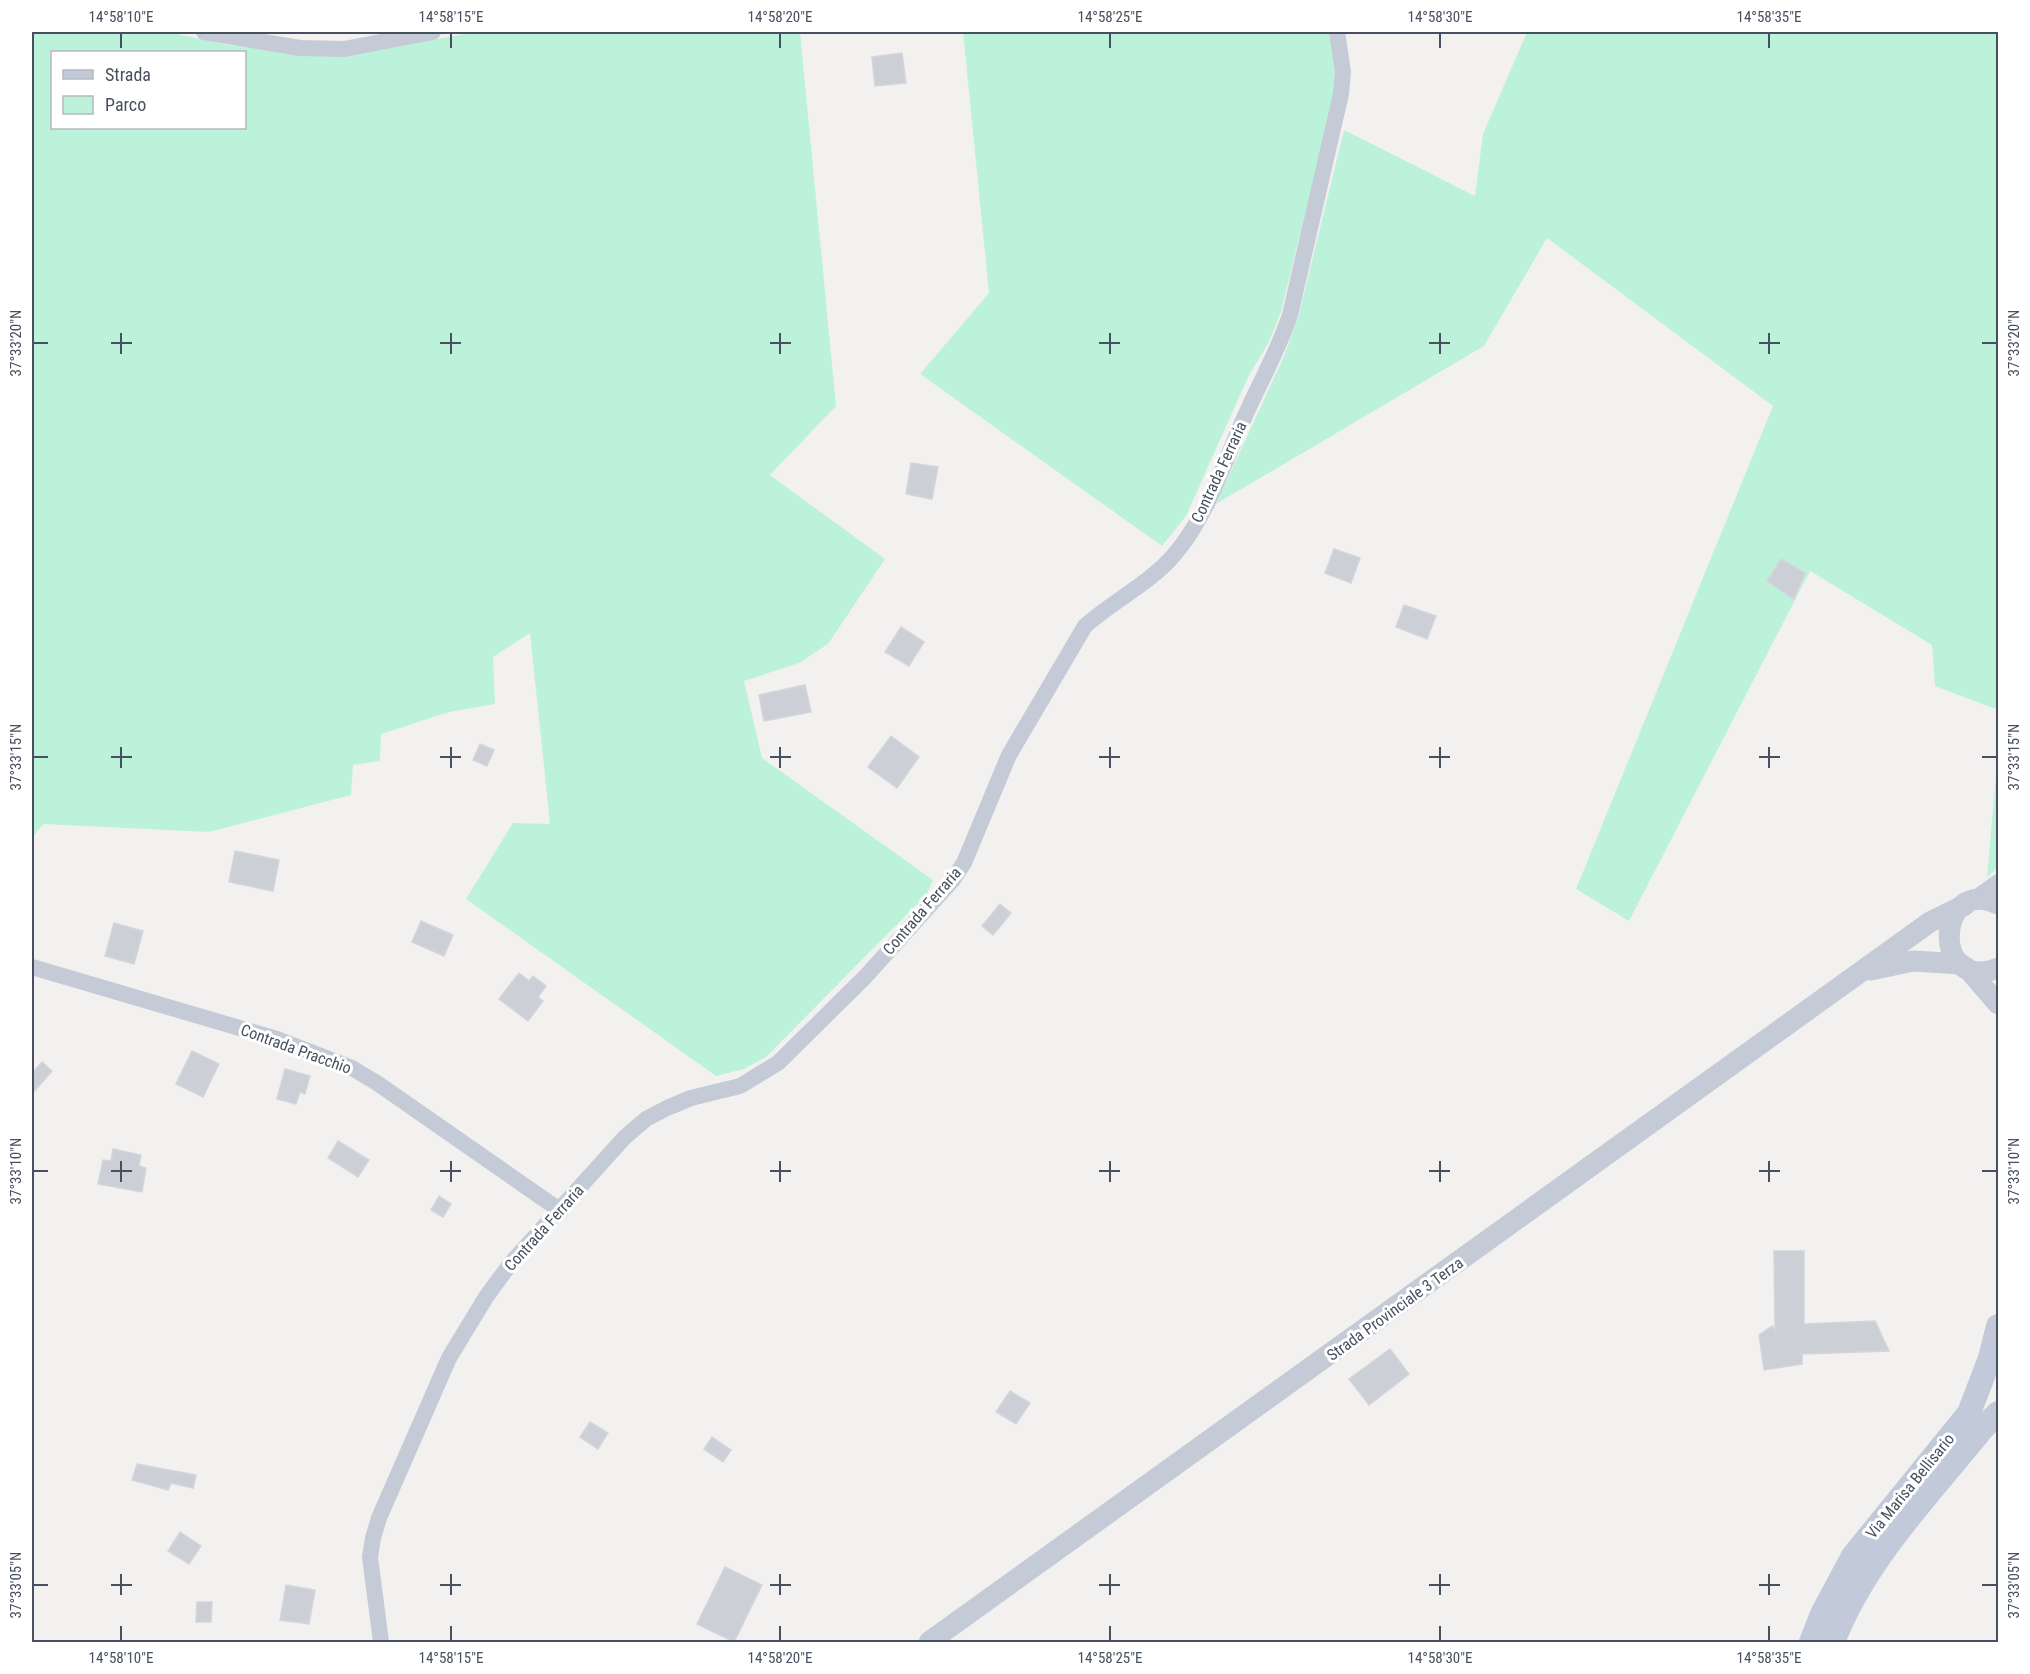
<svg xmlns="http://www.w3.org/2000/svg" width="2030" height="1674" viewBox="0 0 2030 1674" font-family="'Roboto Condensed',sans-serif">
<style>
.green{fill:#bdf2da;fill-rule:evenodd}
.building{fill:#cccfd6;stroke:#d4d5dc;stroke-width:1.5}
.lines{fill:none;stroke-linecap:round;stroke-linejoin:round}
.minor{stroke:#c4cad6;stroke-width:16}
.tertiary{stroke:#c4cad6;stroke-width:21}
.secondary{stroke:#c2cada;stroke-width:24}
.ticks{fill:none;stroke:#47505f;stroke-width:2}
.labels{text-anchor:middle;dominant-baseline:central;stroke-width:6;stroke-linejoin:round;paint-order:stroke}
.street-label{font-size:16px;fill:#47505f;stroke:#fff}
.neatline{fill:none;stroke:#47505f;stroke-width:2}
.ticks-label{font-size:15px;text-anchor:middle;fill:#47505f}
</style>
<rect width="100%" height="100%" fill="#f3f1f0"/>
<!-- green -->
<path class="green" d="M 32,32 L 168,32 L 229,45 L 346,56 L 475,32 L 800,32 L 836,406 L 770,475 L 885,559 L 828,644 L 799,663 L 744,681 L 762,758 L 933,880 L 927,894 L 766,1057 L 744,1069 L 716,1076 L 466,899 L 513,823 L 550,824 L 530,633 L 493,657 L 495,704 L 449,712 L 381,734 L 380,761 L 353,765 L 351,795 L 209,832 L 43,824 L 32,838 ZM 52,52 L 244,52 L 244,128 L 52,128 Z
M 963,32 L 1330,32 L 1337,71 L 1335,92 L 1281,312 L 1268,344 L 1249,375 L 1186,516 L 1162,546 L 920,374 L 989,293 Z
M 1527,32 L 1998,32 L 1998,710 L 1935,686 L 1932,645 L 1810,571 L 1629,921 L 1576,889 L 1773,406 L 1547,238 L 1484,346 L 1216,504 L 1284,356 L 1298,318 L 1344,130 L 1475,196 L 1483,134 Z
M 1998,754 L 1998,868 L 1987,877 Z"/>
<!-- building -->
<path class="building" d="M 902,53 L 906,83 L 875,86 L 872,57 Z
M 911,463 L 938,467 L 932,499 L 906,494 Z
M 1334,549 L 1360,558 L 1351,583 L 1325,573 Z
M 1781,559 L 1805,573 L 1794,599 L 1767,581 Z
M 1404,605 L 1436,616 L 1427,639 L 1396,627 Z
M 901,627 L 924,642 L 909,666 L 885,652 Z
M 805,685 L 811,712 L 764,721 L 759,695 Z
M 891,736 L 919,757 L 897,788 L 868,767 Z
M 480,744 L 494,750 L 487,766 L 473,760 Z
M 235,851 L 279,860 L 273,891 L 229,882 Z
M 1000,904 L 1011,913 L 993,935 L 982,926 Z
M 421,921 L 453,935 L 444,956 L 412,942 Z
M 114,923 L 143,931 L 134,964 L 105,956 Z
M 519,973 L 529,981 L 533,976 L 546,986 L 538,997 L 543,1001 L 528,1021 L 499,999 Z
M 192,1051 L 219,1064 L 203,1097 L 176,1084 Z
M 42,1062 L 52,1071 L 32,1094 L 32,1073 Z
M 285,1069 L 310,1076 L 305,1094 L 300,1092 L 296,1104 L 277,1099 Z
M 338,1141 L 369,1160 L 358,1177 L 328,1158 Z
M 113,1149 L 141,1155 L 139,1166 L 146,1168 L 142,1192 L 98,1184 L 103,1160 L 111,1161 Z
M 439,1196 L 451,1204 L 443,1217 L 431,1210 Z
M 1774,1251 L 1804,1251 L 1804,1324 L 1875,1321 L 1889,1351 L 1802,1354 L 1802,1364 L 1764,1370 L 1759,1335 L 1772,1326 L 1775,1331 Z
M 1390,1349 L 1409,1374 L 1369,1405 L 1349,1379 Z
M 1010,1391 L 1030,1403 L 1016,1424 L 996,1412 Z
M 590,1422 L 608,1433 L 598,1449 L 580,1437 Z
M 712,1437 L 731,1450 L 723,1462 L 704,1449 Z
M 137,1464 L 196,1475 L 193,1488 L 171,1483 L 168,1490 L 132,1480 Z
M 180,1532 L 201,1546 L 189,1564 L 168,1551 Z
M 725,1567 L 762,1585 L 734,1642 L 697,1624 Z
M 286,1585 L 315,1590 L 309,1624 L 280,1620 Z
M 197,1602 L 212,1602 L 211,1622 L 196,1622 Z"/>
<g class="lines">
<!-- minor -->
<path class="minor" d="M 204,32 L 300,48 L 344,49 L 433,32
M 1970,902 L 1998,882
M 32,967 L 277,1039 L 352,1068 L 377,1083 L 561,1211
M 381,1642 L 370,1557 L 373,1538 L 379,1518 L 449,1358 L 486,1297 L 511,1263 L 625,1137 L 646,1119 L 667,1108 L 691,1098 L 740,1086 L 778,1063 L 865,977 L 952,881 L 964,863 L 1009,755 L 1085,626 C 1113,601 1149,584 1174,555 C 1208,515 1224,463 1245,416 C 1260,382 1278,351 1290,315 L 1341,94 L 1343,72 L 1337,32"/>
<!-- tertiary -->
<path class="tertiary" d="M 1998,904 C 1936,874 1930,995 1998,968
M 1967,968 L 1998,1004
M 1871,970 L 1913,961 L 1961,964
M 929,1642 L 1930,922 L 1965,905"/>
<!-- secondary -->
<path class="secondary" d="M 1811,1642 L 1822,1614 L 1853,1556 L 1969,1413 L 1990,1358 L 1998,1326
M 1833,1642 C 1864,1561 1929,1495 1983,1428 L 1998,1413"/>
</g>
<!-- ticks -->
<path class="ticks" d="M 121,33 L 121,48M 451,33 L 451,48M 780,33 L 780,48M 1110,33 L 1110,48M 1440,33 L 1440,48M 1769,33 L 1769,48M 121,333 L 121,354M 451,333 L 451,354M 780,333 L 780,354M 1110,333 L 1110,354M 1440,333 L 1440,354M 1769,333 L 1769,354M 33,343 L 48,343M 111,343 L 132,343M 440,343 L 461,343M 770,343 L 791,343M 1099,343 L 1120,343M 1429,343 L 1450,343M 1759,343 L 1780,343M 1982,343 L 1997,343M 121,747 L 121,768M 451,747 L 451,768M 780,747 L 780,768M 1110,747 L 1110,768M 1440,747 L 1440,768M 1769,747 L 1769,768M 33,757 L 48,757M 111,757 L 132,757M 440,757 L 461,757M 770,757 L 791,757M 1099,757 L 1120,757M 1429,757 L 1450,757M 1759,757 L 1780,757M 1982,757 L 1997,757M 121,1161 L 121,1182M 451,1161 L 451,1182M 780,1161 L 780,1182M 1110,1161 L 1110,1182M 1440,1161 L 1440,1182M 1769,1161 L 1769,1182M 33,1171 L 48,1171M 111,1171 L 132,1171M 440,1171 L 461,1171M 770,1171 L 791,1171M 1099,1171 L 1120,1171M 1429,1171 L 1450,1171M 1759,1171 L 1780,1171M 1982,1171 L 1997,1171M 121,1574 L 121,1595M 451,1574 L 451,1595M 780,1574 L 780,1595M 1110,1574 L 1110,1595M 1440,1574 L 1440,1595M 1769,1574 L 1769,1595M 33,1585 L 48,1585M 111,1585 L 132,1585M 440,1585 L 461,1585M 770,1585 L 791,1585M 1099,1585 L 1120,1585M 1429,1585 L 1450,1585M 1759,1585 L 1780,1585M 1982,1585 L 1997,1585M 121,1626 L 121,1641M 451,1626 L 451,1641M 780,1626 L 780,1641M 1110,1626 L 1110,1641M 1440,1626 L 1440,1641M 1769,1626 L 1769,1641"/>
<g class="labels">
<!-- street labels -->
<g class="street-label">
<text transform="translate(1219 472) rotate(-65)">Contrada Ferraria</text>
<text transform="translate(922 911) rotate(-49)">Contrada Ferraria</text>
<text transform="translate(296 1049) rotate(20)">Contrada Pracchio</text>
<text transform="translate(544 1228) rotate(-48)">Contrada Ferraria</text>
<text transform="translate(1395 1309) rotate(-36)">Strada Provinciale 3 Terza</text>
<text transform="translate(1910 1486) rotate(-51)">Via Marisa Bellisario</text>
</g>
</g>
<!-- border -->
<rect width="2030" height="1674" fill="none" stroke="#ffffff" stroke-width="66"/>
<!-- legend -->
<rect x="51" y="51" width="195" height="78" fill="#ffffff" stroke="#b5b9bf" stroke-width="1.5"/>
<rect x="63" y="70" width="30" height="9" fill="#c2cada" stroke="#b5b9bf" stroke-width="1.5"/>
<text x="105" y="81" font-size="18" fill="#47505f">Strada</text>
<rect x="63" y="96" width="30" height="18" fill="#bdf2da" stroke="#b5b9bf" stroke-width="1.5"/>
<text x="105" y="111" font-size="18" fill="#47505f">Parco</text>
<rect x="33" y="33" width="1964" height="1608" class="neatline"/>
<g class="ticks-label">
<text x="121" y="22">14°58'10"E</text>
<text x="451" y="22">14°58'15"E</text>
<text x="780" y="22">14°58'20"E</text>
<text x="1110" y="22">14°58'25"E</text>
<text x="1440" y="22">14°58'30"E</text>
<text x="1769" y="22">14°58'35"E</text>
<text transform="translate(16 343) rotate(-90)" y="5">37°33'20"N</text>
<text transform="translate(2014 343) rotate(-90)" y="5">37°33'20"N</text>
<text transform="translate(16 757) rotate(-90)" y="5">37°33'15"N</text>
<text transform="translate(2014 757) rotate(-90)" y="5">37°33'15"N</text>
<text transform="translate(16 1171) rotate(-90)" y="5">37°33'10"N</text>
<text transform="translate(2014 1171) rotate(-90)" y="5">37°33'10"N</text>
<text transform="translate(16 1585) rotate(-90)" y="5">37°33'05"N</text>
<text transform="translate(2014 1585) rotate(-90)" y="5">37°33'05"N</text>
<text x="121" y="1663">14°58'10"E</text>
<text x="451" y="1663">14°58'15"E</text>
<text x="780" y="1663">14°58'20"E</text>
<text x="1110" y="1663">14°58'25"E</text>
<text x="1440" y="1663">14°58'30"E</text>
<text x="1769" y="1663">14°58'35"E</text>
</g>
</svg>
